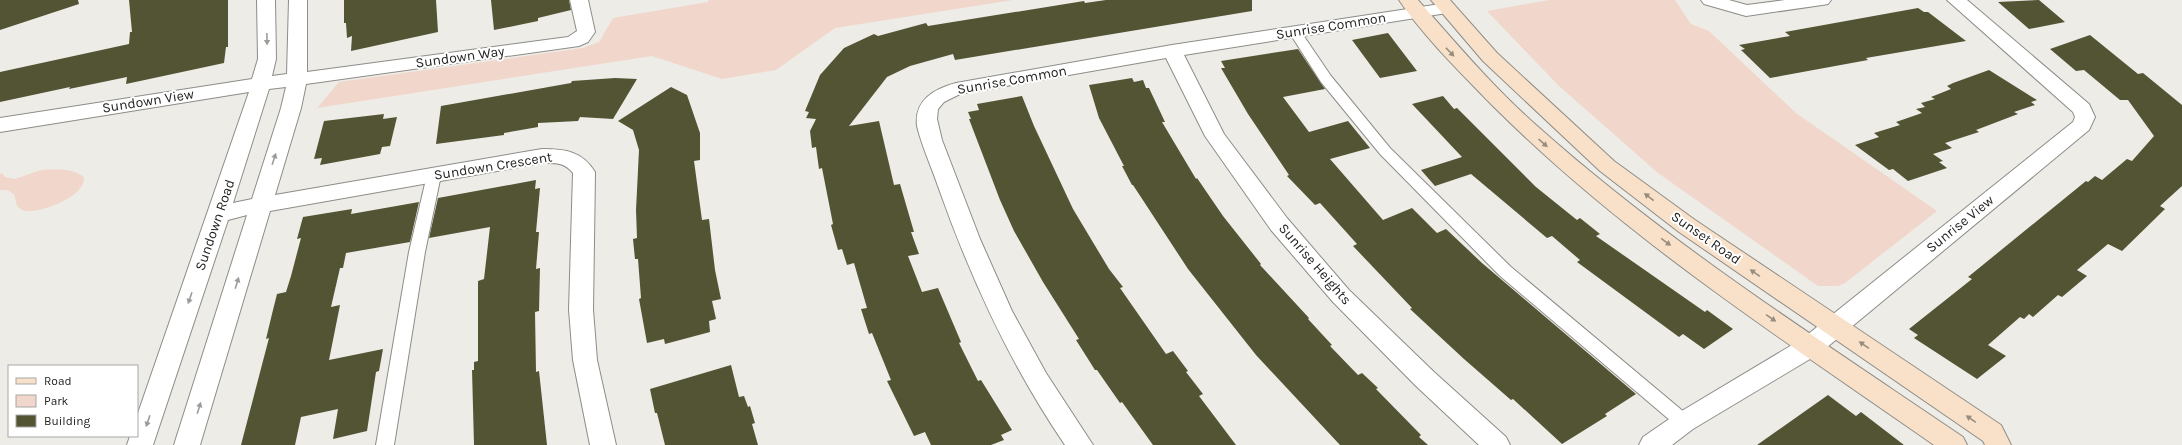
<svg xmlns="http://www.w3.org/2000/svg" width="2182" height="445" viewBox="0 0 2182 445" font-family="Karla,sans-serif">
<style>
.green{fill:#f1d6cc}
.building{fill:#535434}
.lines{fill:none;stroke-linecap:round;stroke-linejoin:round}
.lane-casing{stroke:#8e8c88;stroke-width:2}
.street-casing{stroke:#8e8c88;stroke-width:2}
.secondary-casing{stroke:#8e8c88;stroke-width:2}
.lane{fill:#fff;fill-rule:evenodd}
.street{fill:#fff;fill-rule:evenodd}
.secondary{fill:#f8e1c8;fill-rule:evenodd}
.oneway{fill:#9c9c9b}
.oneway2{fill:#988c7d}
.labels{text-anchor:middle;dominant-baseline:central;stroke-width:4;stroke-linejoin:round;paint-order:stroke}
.street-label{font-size:14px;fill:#232321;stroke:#fff}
</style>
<rect width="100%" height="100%" fill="#eeece7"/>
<!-- green -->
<path class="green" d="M 708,0 L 1013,0 L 835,28 L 776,70 L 722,79 L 652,56 L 317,108 L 339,82 L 583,48 L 599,42 L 613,18 L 708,2 Z
M 1549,0 L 1675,0 L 1691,24 L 1709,31 L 1796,113 L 1937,211 L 1845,283 L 1838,286 L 1818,286 L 1658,173 L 1559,86 L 1487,11 Z
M 41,170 C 56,169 71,168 84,177 C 86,197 41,213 25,211 C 22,210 19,208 17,206 L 14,194 L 7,190 L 0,190 L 0,174 L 2,173 L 5,177 L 15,179 Z"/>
<!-- building -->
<path class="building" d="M 0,0 L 78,0 L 79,4 L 0,30 Z
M 129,0 L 228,0 L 228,47 L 226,47 L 224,63 L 126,84 L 127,77 L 69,89 L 70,87 L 0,102 L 0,72 L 129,44 L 130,32 L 132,32 Z
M 344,0 L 436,0 L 438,32 L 351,51 L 352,36 L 347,38 L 346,23 L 344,23 Z
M 491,0 L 569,0 L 571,10 L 538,18 L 538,21 L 494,30 Z
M 1106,0 L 1252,0 L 1252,11 L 955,60 L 953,54 L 910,66 L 887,77 L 849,126 L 879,121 L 894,185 L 900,184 L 914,232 L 911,232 L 919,254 L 908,256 L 922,292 L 938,288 L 961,342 L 959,343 L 978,381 L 981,380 L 1012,430 L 1001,435 L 1004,440 L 991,445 L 931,445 L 925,432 L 914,436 L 887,381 L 891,380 L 872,333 L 869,334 L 861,309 L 867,308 L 854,263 L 847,265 L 842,249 L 838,250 L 831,225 L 833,224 L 822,168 L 819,169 L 816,147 L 812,148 L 810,131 L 816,119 L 806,118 L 809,112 L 805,111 L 820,75 L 844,48 L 874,34 L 878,36 L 926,23 L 928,26 L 1084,1 L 1085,3 Z
M 2039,0 L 2065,22 L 2029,29 L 1998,2 Z
M 1918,8 L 1924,12 L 1928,12 L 1966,41 L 1866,58 L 1868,60 L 1770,78 L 1741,50 L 1745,49 L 1739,45 L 1790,36 L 1785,32 Z
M 1388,33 L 1417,71 L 1380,78 L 1352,40 Z
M 2090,35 L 2138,74 L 2143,73 L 2182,105 L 2182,186 L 2160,206 L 2165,209 L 2122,251 L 2108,244 L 2077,270 L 2087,276 L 2062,297 L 2058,295 L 2033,317 L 2029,314 L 2024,319 L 2020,317 L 1988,345 L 2006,356 L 1977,379 L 1914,338 L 1918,335 L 1909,329 L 1972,279 L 1968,277 L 2086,181 L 2088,182 L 2095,176 L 2102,180 L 2127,159 L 2132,161 L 2154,136 L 2128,100 L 2120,100 L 2084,70 L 2076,71 L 2050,49 Z
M 1298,49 L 1325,89 L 1283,97 L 1309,132 L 1348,121 L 1370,148 L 1330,159 L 1383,220 L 1412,208 L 1437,233 L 1446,229 L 1482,263 L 1636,394 L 1605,414 L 1607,416 L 1562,444 L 1513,399 L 1511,400 L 1464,359 L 1410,309 L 1412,308 L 1353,246 L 1357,244 L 1320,203 L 1315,205 L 1287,176 L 1289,175 L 1248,114 L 1221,68 L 1225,68 L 1221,61 Z
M 1989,70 L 2037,100 L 2031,102 L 2035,105 L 2014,112 L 2018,114 L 1976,130 L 1979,132 L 1945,143 L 1952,148 L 1933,154 L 1943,161 L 1939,162 L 1947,168 L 1908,181 L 1893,169 L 1889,170 L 1855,145 L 1879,137 L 1874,133 L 1900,125 L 1896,122 L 1922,113 L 1916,109 L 1925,107 L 1921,103 L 1935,99 L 1931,97 L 1951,89 L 1947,86 L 1953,83 Z
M 615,78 L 637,79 L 613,119 L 580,117 L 578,121 L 538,123 L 538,127 L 504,133 L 504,135 L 436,144 L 441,106 L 571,83 L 572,81 Z
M 1132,78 L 1134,82 L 1143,80 L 1146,88 L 1149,88 L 1165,122 L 1162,122 L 1196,179 L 1197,178 L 1223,216 L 1261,264 L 1260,265 L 1309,318 L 1308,319 L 1332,345 L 1330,346 L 1358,375 L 1362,373 L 1378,388 L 1376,389 L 1421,435 L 1419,437 L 1428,445 L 1340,445 L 1256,355 L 1188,269 L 1133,185 L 1132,185 L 1122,166 L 1124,166 L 1099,118 L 1089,85 Z
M 671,87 L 687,95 L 700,133 L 700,160 L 694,161 L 702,220 L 709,219 L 715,270 L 721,299 L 712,301 L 716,319 L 709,321 L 710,332 L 665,344 L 664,339 L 647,343 L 639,299 L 641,298 L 638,259 L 635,259 L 633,239 L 637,238 L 636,210 L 639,150 L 633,130 L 618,121 Z
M 1022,96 L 1034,126 L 1073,209 L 1109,269 L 1123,287 L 1120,288 L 1166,354 L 1173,351 L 1188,371 L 1186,372 L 1203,394 L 1199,396 L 1236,445 L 1153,445 L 1122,402 L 1120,403 L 1097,370 L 1095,370 L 1076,340 L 1079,339 L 1043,282 L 1014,231 L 1000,200 L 969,119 L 971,119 L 968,112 L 979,110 L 977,104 Z
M 1443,96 L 1454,109 L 1457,108 L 1536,187 L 1577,220 L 1580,218 L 1600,234 L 1596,236 L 1705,312 L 1707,310 L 1733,329 L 1704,349 L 1683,334 L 1679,337 L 1577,262 L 1580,260 L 1552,236 L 1547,238 L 1471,174 L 1435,186 L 1421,170 L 1462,157 L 1412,104 Z
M 384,114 L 383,119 L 397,117 L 390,146 L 382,147 L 380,154 L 320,165 L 322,158 L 314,159 L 324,121 Z
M 536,180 L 535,189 L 540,188 L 536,232 L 539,232 L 536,269 L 540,268 L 539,311 L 535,312 L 536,372 L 539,371 L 547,445 L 474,445 L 472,370 L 474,370 L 474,362 L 478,361 L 478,281 L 484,279 L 490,227 L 429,238 L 438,198 Z
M 419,202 L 410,242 L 346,253 L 343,268 L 340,268 L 331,307 L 340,305 L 329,360 L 383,349 L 379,371 L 376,372 L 367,431 L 333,439 L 338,409 L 301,417 L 295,445 L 241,445 L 269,338 L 266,339 L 272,314 L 277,294 L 286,292 L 291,276 L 301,238 L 297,239 L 303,217 L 352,209 L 351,214 Z
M 731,365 L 739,397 L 744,396 L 748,407 L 750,406 L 755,423 L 752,424 L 758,445 L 665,445 L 657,413 L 655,413 L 650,389 Z
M 1828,395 L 1856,416 L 1861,412 L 1904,445 L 1757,445 Z"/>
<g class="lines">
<defs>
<path id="lane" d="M 1295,28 L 1299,29 L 1331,76 L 1390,148 L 1511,267 L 1690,417 L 1693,422 L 1690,427 L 1684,429 L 1678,427 L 1499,275 L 1380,154 L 1321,82 L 1289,32 Z
M 434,170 L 439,172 L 441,175 L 425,252 L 394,445 L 376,445 L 409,252 L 427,175 L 429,172 Z"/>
<path id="street" d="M 257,0 L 275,0 L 276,59 L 272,76 L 287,74 L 289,0 L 307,0 L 307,72 L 568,37 L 577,31 L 570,0 L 588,0 L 595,32 L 588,42 L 579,46 L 306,84 L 301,108 L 275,195 L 542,149 C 565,149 582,151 595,172 L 593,310 L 597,360 L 616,445 L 590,445 L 573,360 L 569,310 L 573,173 C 564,162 556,163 542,163 L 270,211 L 200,445 L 174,445 L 247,215 L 228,220 L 153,445 L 127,445 L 130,436 L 137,436 L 137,416 L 249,92 L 0,132 L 0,118 L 252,79 L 258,59 ZM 286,87 L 281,108 L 252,199 L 233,203 L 269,89 Z
M 1701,0 L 1729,0 L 1747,5 L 1785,0 L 1831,0 L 1828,4 L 1822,5 L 1746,16 L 1704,4 Z
M 1947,0 L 1967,0 L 2089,104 L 2095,117 L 2089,130 L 1820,353 L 1693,429 L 1672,445 L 1639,445 L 1643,437 L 1675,415 L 1802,339 L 2073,122 L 2075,117 L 2073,112 Z
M 1447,3 L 1453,4 L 1456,8 L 1453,12 L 1184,55 L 1224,134 L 1287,218 L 1349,290 L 1434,372 L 1506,437 L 1510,445 L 1479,445 L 1416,386 L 1333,302 L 1271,230 L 1205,136 L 1166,58 L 960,94 L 944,102 L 938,109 L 937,119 L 942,140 L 980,239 L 1012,311 L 1046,373 L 1093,445 L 1065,445 C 1011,366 971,279 939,189 C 932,168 922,147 917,126 C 914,100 934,89 956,83 L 1172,45 Z"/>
<path id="secondary" d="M 1399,0 L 1418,0 C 1456,43 1493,87 1536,125 C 1668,243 1817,338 1963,437 L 1967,445 L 1934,445 C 1782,339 1624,237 1492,105 C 1461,73 1424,37 1399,0 Z
M 1431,0 L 1450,0 L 1497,53 L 1614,161 L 1695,220 L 2001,425 L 2011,445 L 1985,445 L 1983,441 L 1679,232 L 1600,171 L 1483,61 Z"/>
</defs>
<!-- lane casing -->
<use href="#lane" class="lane-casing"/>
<!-- street casing -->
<use href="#street" class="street-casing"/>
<!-- secondary casing -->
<use href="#secondary" class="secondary-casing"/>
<!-- lane -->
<use href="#lane" class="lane"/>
<!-- street -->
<use href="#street" class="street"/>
<!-- secondary -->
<use href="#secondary" class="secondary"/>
</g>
<!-- one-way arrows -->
<defs><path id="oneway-solid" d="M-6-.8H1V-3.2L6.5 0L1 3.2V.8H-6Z"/></defs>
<g class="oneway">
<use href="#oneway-solid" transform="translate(267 39) rotate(89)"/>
<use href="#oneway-solid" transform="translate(274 159) rotate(-72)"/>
<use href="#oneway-solid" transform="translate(237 283) rotate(-73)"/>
<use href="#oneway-solid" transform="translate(190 298) rotate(109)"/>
<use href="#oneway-solid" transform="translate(199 408) rotate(-73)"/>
<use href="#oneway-solid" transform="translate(148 421) rotate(109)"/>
</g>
<g class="oneway2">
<use href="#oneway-solid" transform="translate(1450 52) rotate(46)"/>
<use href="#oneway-solid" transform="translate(1543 143) rotate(42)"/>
<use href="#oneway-solid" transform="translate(1649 197) rotate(-143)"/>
<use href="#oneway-solid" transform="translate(1666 242) rotate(36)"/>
<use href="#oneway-solid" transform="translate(1755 273) rotate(-145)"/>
<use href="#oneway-solid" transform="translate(1771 318) rotate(34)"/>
<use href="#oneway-solid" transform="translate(1864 345) rotate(-145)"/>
<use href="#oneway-solid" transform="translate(1971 419) rotate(-145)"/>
</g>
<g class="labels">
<!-- street labels -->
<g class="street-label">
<text transform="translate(1331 26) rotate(-9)">Sunrise Common</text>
<text transform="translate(460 57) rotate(-8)">Sundown Way</text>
<text transform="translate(1012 80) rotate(-10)">Sunrise Common</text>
<text transform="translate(148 101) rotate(-9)">Sundown View</text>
<text transform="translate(493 166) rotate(-9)">Sundown Crescent</text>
<text transform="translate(1960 224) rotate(-39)">Sunrise View</text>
<text transform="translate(215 225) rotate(-71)">Sundown Road</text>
<text transform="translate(1706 238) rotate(35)">Sunset Road</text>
<text transform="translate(1315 264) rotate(49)">Sunrise Heights</text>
</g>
</g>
<!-- legend -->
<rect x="8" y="365" width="130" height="72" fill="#ffffff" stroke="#a7a7a6"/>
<rect x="16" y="378" width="20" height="6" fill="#f8e1c8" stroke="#a7a7a6"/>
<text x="44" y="385" font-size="12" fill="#232321">Road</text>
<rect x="16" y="395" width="20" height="12" fill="#f1d6cc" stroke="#a7a7a6"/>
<text x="44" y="405" font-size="12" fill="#232321">Park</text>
<rect x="16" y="415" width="20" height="12" fill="#535434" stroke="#a7a7a6"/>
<text x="44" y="425" font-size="12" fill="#232321">Building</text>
</svg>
